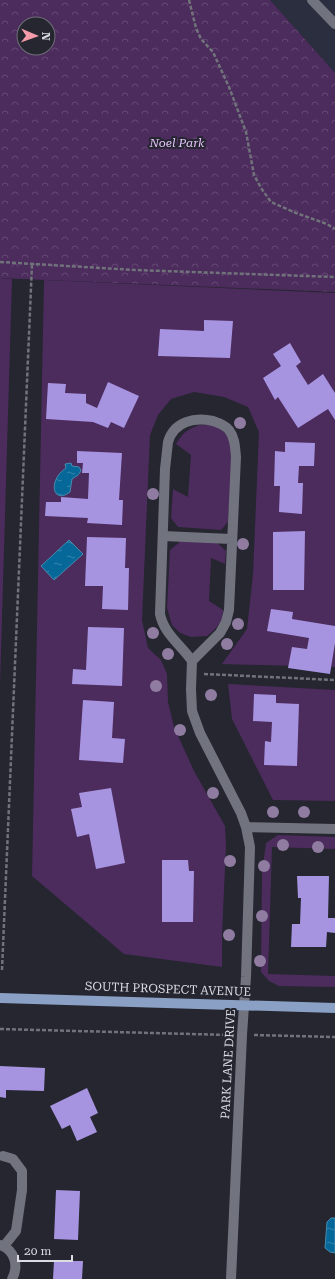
<svg xmlns="http://www.w3.org/2000/svg" width="335" height="1279" viewBox="0 0 335 1279" font-family="'Roboto Serif',serif">
<style>
.built{fill:#2b2e3e}
.grass{fill:#4c2b5d}
.forest{fill:url(#forest-crowns);fill-rule:evenodd}
.water{fill:url(#water-ripples);stroke:#468baf}
.building{fill:#a794e0}
.lines{fill:none;stroke-linecap:round;stroke-linejoin:round}
.path{stroke:#71737b;stroke-width:2.5;stroke-dasharray:4 2;stroke-linecap:butt}
.minor{stroke:#71737e;stroke-width:10}
.major{stroke:#8aa1c5;stroke-width:10}
.tree{fill:#8f7ca0}
.labels{text-anchor:middle;dominant-baseline:central;stroke-width:4;stroke-linejoin:round;paint-order:stroke}
.park-label{font-size:12px;font-style:italic;fill:#e6c3fb;stroke:#252630}
.street-label{font-size:12px;fill:#dbdde3;stroke:#252630}
</style>
<defs>
<pattern id="forest-crowns" width="20" height="18" patternUnits="userSpaceOnUse"><rect width="20" height="18" fill="#4c2b5d"/><path d="M2 6a3 3 0 1 1 6 0M12 15a3 3 0 1 1 6 0" fill="none" stroke="#654974"/></pattern>
<pattern id="water-ripples" width="26" height="14" patternUnits="userSpaceOnUse"><rect width="26" height="14" fill="#066899"/><path d="M2 4q2-2 4 0t4 0M15 11q2-2 4 0t4 0" fill="none" stroke="#3684ac"/></pattern>
</defs>
<rect width="100%" height="100%" fill="#252630"/>
<!-- built -->
<path class="built" d="M 270,0 L 335,0 L 335,73 Z"/>
<!-- grass -->
<path class="grass" d="M 0,278 L 12,279 L 0,685 Z
M 44,280 L 335,293 L 335,667 L 222,664 L 247,629 L 253,574 L 259,432 L 248,407 L 224,397 L 194,392 L 171,399 L 158,415 L 150,435 L 142,620 L 148,648 L 161,660 L 167,674 L 168,702 L 174,727 L 194,771 L 225,826 L 226,846 L 222,934 L 222,967 L 124,954 L 32,876 Z
M 199,425 L 210,425 L 220,428 L 227,435 L 231,445 L 232,457 L 228,522 L 221,530 L 178,527 L 171,518 L 173,489 L 188,497 L 191,455 L 176,444 C 183,433 186,430 199,425 Z
M 182,540 L 215,541 L 226,551 L 225,564 L 211,558 L 209,601 L 223,610 L 222,620 L 215,629 L 207,636 L 191,637 L 180,633 L 172,625 L 167,608 L 170,550 Z
M 228,684 L 335,690 L 335,801 L 273,800 L 232,719 Z
M 278,835 L 335,837 L 335,849 L 272,847 L 268,974 L 335,976 L 335,987 L 279,986 L 269,981 L 261,972 L 262,872 L 266,843 Z"/>
<!-- forest -->
<path class="forest" d="M 0,0 L 270,0 L 335,73 L 335,292 L 0,278 ZM 24,24 L 48,24 L 48,48 L 24,48 Z"/>
<!-- water -->
<path class="water" d="M 71,463 L 72,466 L 79,467 L 81,470 C 79,476 76,476 72,479 L 70,492 C 53,505 47,481 66,468 L 65,464 Z
M 69,540 L 83,554 L 54,580 L 41,566 Z
M 331,1218 L 335,1218 L 335,1253 L 330,1252 L 325,1248 L 327,1222 Z"/>
<!-- building -->
<path class="building" d="M 204,320 L 233,321 L 230,358 L 158,356 L 160,329 L 204,331 Z
M 290,343 L 301,362 L 296,366 L 308,385 L 323,374 L 335,393 L 335,420 L 328,409 L 298,428 L 278,397 L 275,400 L 263,378 L 281,366 L 273,354 Z
M 108,382 L 139,396 L 124,428 L 111,422 L 108,428 L 93,422 L 46,419 L 48,383 L 66,384 L 65,393 L 86,394 L 86,403 L 97,408 Z
M 285,442 L 315,443 L 314,466 L 299,466 L 298,483 L 303,483 L 302,514 L 279,512 L 280,486 L 274,486 L 275,451 L 285,452 Z
M 77,451 L 122,453 L 119,500 L 123,500 L 122,525 L 87,523 L 88,518 L 45,516 L 46,502 L 61,502 L 61,497 L 88,499 L 89,473 L 82,473 L 83,463 L 77,463 Z
M 305,531 L 304,590 L 273,590 L 273,532 Z
M 87,537 L 126,538 L 125,568 L 129,568 L 128,610 L 102,609 L 103,586 L 85,586 Z
M 271,609 L 293,612 L 292,619 L 335,626 L 335,643 L 330,674 L 288,668 L 292,647 L 307,649 L 309,638 L 267,631 Z
M 88,627 L 124,628 L 122,686 L 72,684 L 73,669 L 86,670 Z
M 254,694 L 276,695 L 276,703 L 299,704 L 297,766 L 264,765 L 265,741 L 271,742 L 272,722 L 253,721 Z
M 83,700 L 114,702 L 112,738 L 125,739 L 123,763 L 79,760 Z
M 111,788 L 125,863 L 96,869 L 89,834 L 77,837 L 71,809 L 82,807 L 79,793 Z
M 162,860 L 188,860 L 189,871 L 194,871 L 193,922 L 162,922 Z
M 297,876 L 329,876 L 328,918 L 335,918 L 335,933 L 327,932 L 326,947 L 291,947 L 292,924 L 300,924 L 301,898 L 298,898 Z
M 0,1066 L 45,1068 L 44,1091 L 6,1090 L 6,1098 L 0,1097 Z
M 87,1088 L 98,1113 L 90,1117 L 97,1132 L 77,1141 L 70,1125 L 62,1129 L 50,1106 Z
M 56,1190 L 80,1191 L 78,1240 L 54,1239 Z
M 54,1261 L 83,1261 L 82,1279 L 53,1279 Z"/>
<g class="lines">
<!-- path -->
<path class="path" d="M 189,0 L 196,28 L 201,39 L 213,52 L 229,87 L 246,132 L 254,175 L 261,188 L 271,202 L 296,213 L 327,224 L 335,229
M 0,262 L 135,270 L 335,277
M 204,674 L 335,680
M 2,970 L 32,264
M 0,1029 L 229,1035
M 254,1035 L 335,1037"/>
<!-- minor -->
<path class="minor" d="M 312,0 L 335,24
M 163,536 L 231,539
M 192,661 L 220,633 L 226,622 L 229,610 L 236,457 C 235,447 235,438 229,430 C 225,425 219,423 213,421 C 195,417 174,421 168,442 L 165,469 L 160,614 C 164,634 181,645 192,661 L 191,689 L 192,711 L 200,733 L 241,813 L 246,827 L 250,847 L 246,977 L 242,1035 L 231,1279
M 246,827 L 335,829
M 3,1156 L 13,1159 L 22,1171 L 22,1190 L 16,1231 L 4,1246
M 0,1245 C 15,1250 19,1266 12,1279"/>
<!-- major -->
<path class="major" d="M 0,998 L 335,1008"/>
</g>
<!-- trees -->
<g class="tree">
<circle cx="240" cy="423" r="6"/>
<circle cx="153" cy="494" r="6"/>
<circle cx="243" cy="544" r="6"/>
<circle cx="238" cy="624" r="6"/>
<circle cx="153" cy="633" r="6"/>
<circle cx="227" cy="644" r="6"/>
<circle cx="168" cy="654" r="6"/>
<circle cx="156" cy="686" r="6"/>
<circle cx="211" cy="695" r="6"/>
<circle cx="180" cy="730" r="6"/>
<circle cx="213" cy="793" r="6"/>
<circle cx="273" cy="812" r="6"/>
<circle cx="304" cy="812" r="6"/>
<circle cx="283" cy="845" r="6"/>
<circle cx="318" cy="847" r="6"/>
<circle cx="230" cy="861" r="6"/>
<circle cx="264" cy="866" r="6"/>
<circle cx="262" cy="916" r="6"/>
<circle cx="229" cy="935" r="6"/>
<circle cx="260" cy="961" r="6"/>
</g>
<g class="labels">
<!-- park labels -->
<g class="park-label">
<text x="177" y="143">Noel Park</text>
</g>
<!-- street labels -->
<g class="street-label">
<text transform="translate(168 989) rotate(2)">SOUTH PROSPECT AVENUE</text>
<text transform="translate(228 1064) rotate(-87)">PARK LANE DRIVE</text>
</g>
</g>
<!-- north arrow -->
<g transform="translate(36 36) rotate(92)"><circle r="19" fill="#252630" stroke="#6e6f78"/>
<path d="M0-3L7 15L0 10L-7 15Z" fill="#f39aab"/>
<text y="-6" font-size="11" font-weight="bold" text-anchor="middle" fill="#dbdde3">N</text>
</g>
<!-- scale -->
<path d="M18 1255v6h54v-6" fill="none" stroke="#dbdde3" stroke-width="2"/>
<text x="24" y="1255" font-size="12" fill="#dbdde3" stroke="#252630" stroke-width="3" paint-order="stroke">20 m</text>
</svg>
